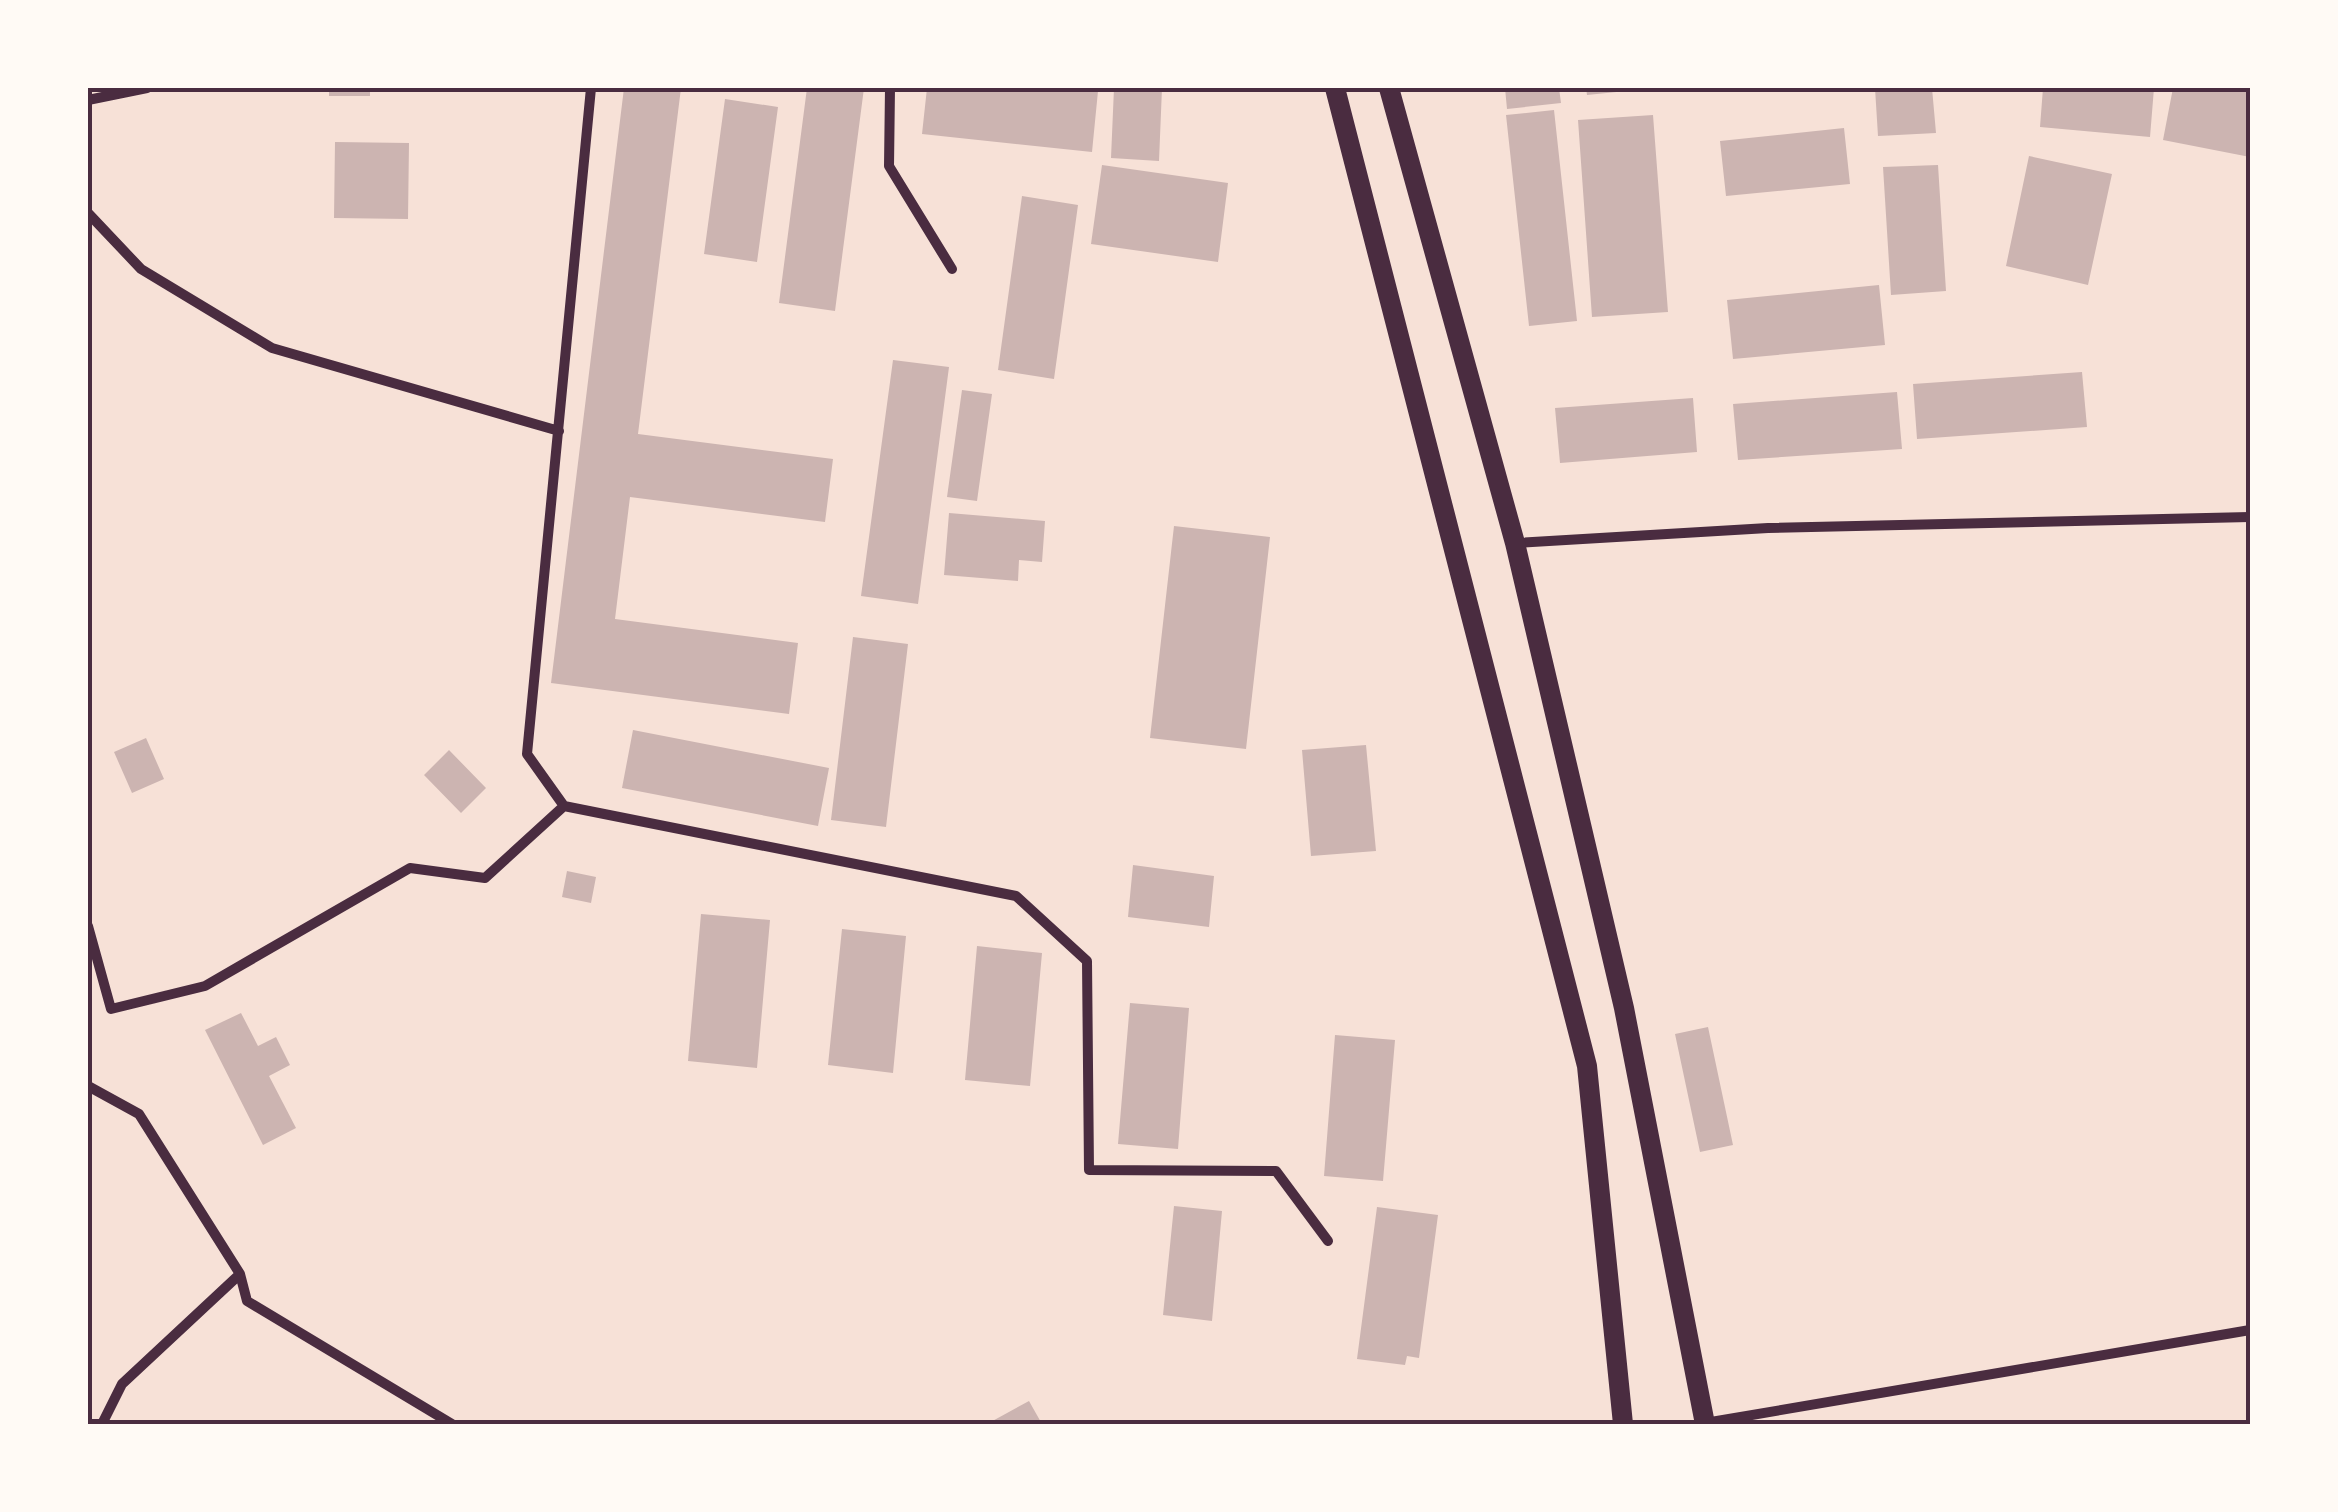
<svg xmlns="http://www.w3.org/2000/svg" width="2338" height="1512" viewBox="0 0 2338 1512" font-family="Cabin,sans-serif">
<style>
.building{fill:#ccb4b1}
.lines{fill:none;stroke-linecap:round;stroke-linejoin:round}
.minor{stroke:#4a2c40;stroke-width:10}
.secondary{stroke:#4a2c40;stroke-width:20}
.neatline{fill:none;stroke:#4a2c40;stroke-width:4}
</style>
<rect width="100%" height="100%" fill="#f7e1d7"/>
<!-- building -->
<path class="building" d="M 329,88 L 370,88 L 370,96 L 329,96 Z
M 624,88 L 681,88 L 638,434 L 833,459 L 825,522 L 630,497 L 615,619 L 798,643 L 789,714 L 551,683 Z
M 807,88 L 864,88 L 835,311 L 779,303 Z
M 927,88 L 1064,88 L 1098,91 L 1092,152 L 922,134 Z
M 1114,88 L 1162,88 L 1159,161 L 1111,158 Z
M 1505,88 L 1559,88 L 1561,103 L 1507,109 Z
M 1586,88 L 1636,88 L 1636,90 L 1587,95 Z
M 1875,88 L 1932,88 L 1936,133 L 1878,136 Z
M 2043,88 L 2154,88 L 2150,137 L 2040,127 Z
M 2173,88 L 2250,88 L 2250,157 L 2163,140 Z
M 725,99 L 778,107 L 757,262 L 704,254 Z
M 1554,110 L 1577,321 L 1529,326 L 1506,115 Z
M 1653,115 L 1668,312 L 1592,317 L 1578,120 Z
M 1844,128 L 1850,184 L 1726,196 L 1720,141 Z
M 335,142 L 409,143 L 408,219 L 334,218 Z
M 2029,156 L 2112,174 L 2088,285 L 2006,266 Z
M 1102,165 L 1228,183 L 1218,262 L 1091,244 Z
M 1938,165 L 1946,291 L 1891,295 L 1883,167 Z
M 1022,196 L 1078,205 L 1054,379 L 998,370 Z
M 1879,285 L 1885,345 L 1733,359 L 1727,300 Z
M 893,360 L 949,367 L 918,604 L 861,596 Z
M 2082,372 L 2087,427 L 1917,439 L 1913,384 Z
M 962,390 L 992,394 L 977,501 L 947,497 Z
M 1897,392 L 1902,449 L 1738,460 L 1733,404 Z
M 1693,398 L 1697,452 L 1560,463 L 1555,408 Z
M 949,513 L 1045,521 L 1042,562 L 1019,560 L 1018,581 L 944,575 Z
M 1174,526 L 1270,537 L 1246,749 L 1150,738 Z
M 853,637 L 908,644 L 886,827 L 831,820 Z
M 633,730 L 829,768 L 818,826 L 622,788 Z
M 146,738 L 164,779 L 132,793 L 114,752 Z
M 1366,745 L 1376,851 L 1311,856 L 1302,750 Z
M 449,750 L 486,788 L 461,813 L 424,775 Z
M 1133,865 L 1214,876 L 1209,927 L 1128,917 Z
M 567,871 L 596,877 L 591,903 L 562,897 Z
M 701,914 L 770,920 L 757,1068 L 688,1061 Z
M 842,929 L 906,936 L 893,1073 L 828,1065 Z
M 977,946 L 1042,953 L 1030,1086 L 965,1080 Z
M 1130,1003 L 1189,1008 L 1178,1149 L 1118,1144 Z
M 241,1013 L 258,1046 L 276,1037 L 290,1065 L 269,1076 L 296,1128 L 263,1145 L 205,1030 Z
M 1708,1027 L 1733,1145 L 1700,1152 L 1675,1034 Z
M 1335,1035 L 1395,1040 L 1383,1181 L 1324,1176 Z
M 1174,1206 L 1222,1211 L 1212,1321 L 1163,1315 Z
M 1377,1207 L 1438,1215 L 1419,1358 L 1407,1356 L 1405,1365 L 1357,1359 Z
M 1029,1401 L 1042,1424 L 987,1424 Z"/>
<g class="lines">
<!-- minor -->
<path class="minor" d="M 591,88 L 527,754 L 564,806 L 1016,896 L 1087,961 L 1089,1170 L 1276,1171 L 1328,1241
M 890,88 L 889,166 L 952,269
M 88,100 L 147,88
M 88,213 L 141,269 L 272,348 L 559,431
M 1516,543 L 1768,528 L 2250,517
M 88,926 L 111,1009 L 205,986 L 410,868 L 485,878 L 564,806
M 88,1086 L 139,1114 L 240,1274 L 247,1301 L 452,1424
M 1705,1423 L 2250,1330
M 88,1424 L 99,1424
M 102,1424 L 122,1384 L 240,1274"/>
<!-- secondary -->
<path class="secondary" d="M 1335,88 L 1587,1066 L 1623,1424
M 1389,88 L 1515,543 L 1624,1008 L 1705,1424"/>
</g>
<!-- border -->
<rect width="2338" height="1512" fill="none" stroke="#fffaf5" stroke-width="180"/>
<rect x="90" y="90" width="2158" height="1332" class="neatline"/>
</svg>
